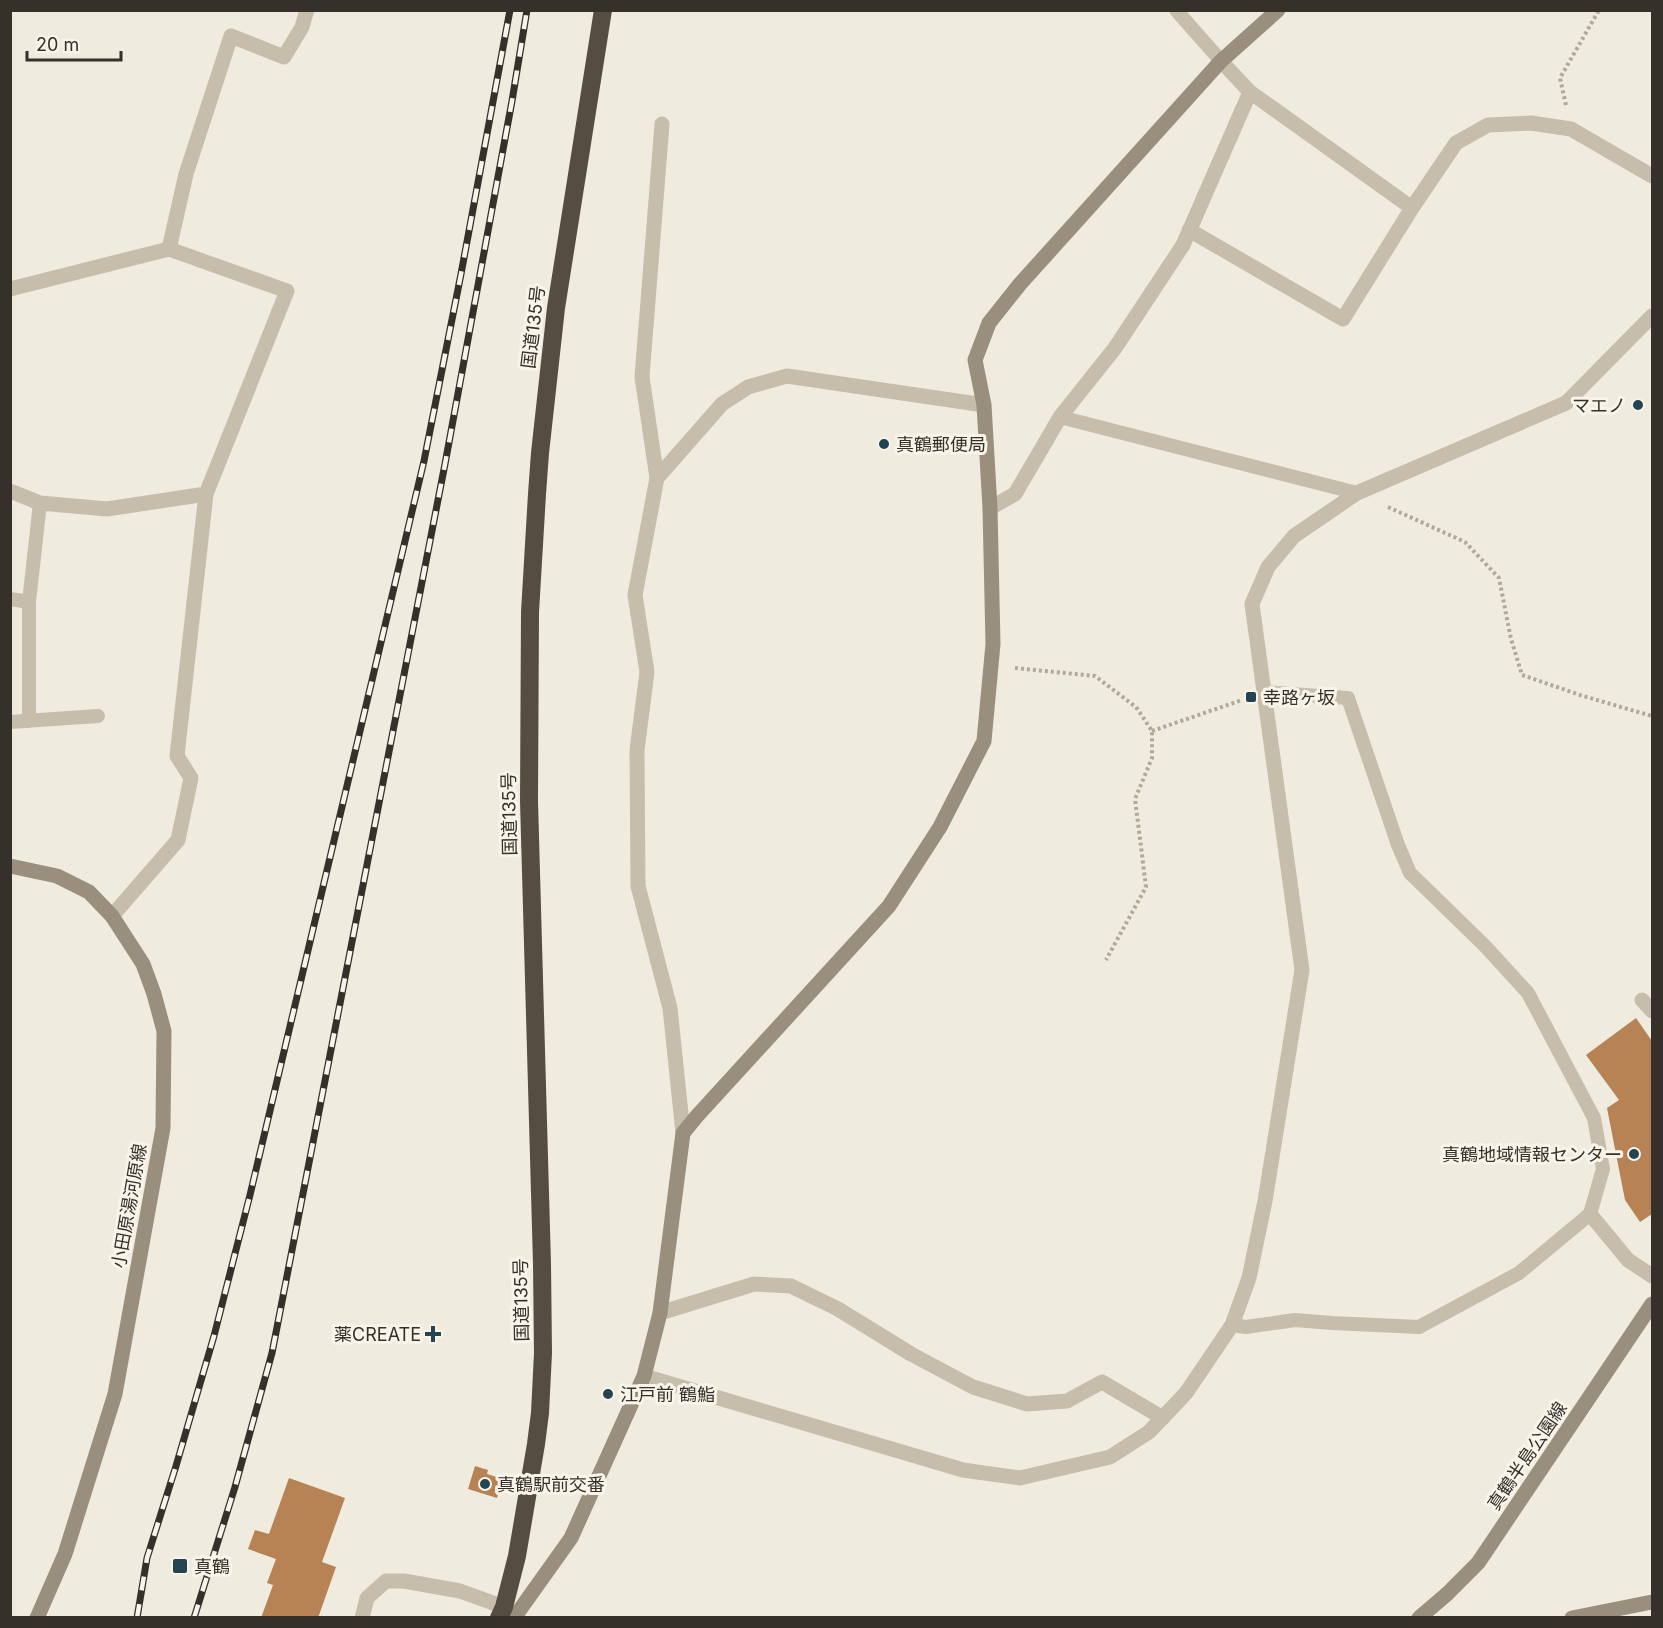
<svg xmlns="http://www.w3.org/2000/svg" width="1663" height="1628" viewBox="0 0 1663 1628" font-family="Inter,'Noto Sans JP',sans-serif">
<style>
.building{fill:#b78354}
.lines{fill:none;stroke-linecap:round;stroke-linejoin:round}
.path{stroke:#b2a896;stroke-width:4;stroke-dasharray:3 3;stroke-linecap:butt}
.lane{stroke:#c6beab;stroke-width:14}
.street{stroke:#c6beab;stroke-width:15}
.secondary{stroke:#9a8e7d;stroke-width:15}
.highway{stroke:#554c42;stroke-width:18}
.rail-casing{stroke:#35302a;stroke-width:7}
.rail{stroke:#f8f4ea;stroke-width:4.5;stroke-dasharray:14;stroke-linecap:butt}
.poi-dot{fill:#244452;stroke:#f8f4ea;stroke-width:2}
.labels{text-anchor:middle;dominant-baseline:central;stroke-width:6;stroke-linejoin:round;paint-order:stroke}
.street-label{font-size:18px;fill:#35302a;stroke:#f8f4ea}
.poi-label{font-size:18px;fill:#35302a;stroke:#f8f4ea;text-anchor:start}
</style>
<rect width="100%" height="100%" fill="#efebde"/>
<!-- building -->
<path class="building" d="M 1636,1018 L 1652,1041 L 1652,1214 L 1640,1222 L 1625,1200 L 1607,1108 L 1619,1100 L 1586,1055 Z
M 475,1466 L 488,1470 L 487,1474 L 503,1479 L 497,1498 L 468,1489 Z
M 289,1478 L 345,1498 L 322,1562 L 336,1567 L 318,1618 L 261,1618 L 273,1585 L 267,1583 L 276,1559 L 248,1549 L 255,1530 L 269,1534 Z"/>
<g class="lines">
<!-- path -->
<path class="path" d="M 1566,105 L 1560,78 L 1599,10
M 1388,507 L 1465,542 L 1499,578 L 1511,639 L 1522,675 L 1583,696 L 1652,716
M 1015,668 L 1095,676 L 1136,707 L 1152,731 L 1152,758 L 1135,799 L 1146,887 L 1106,960
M 1152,731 L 1242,700"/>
<!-- lane -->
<path class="lane" d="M 1176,10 L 1221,61
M 1060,417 L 1357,493
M 10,599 L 29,602
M 29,721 L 29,602 L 40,503
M 10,722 L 98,716
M 1232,1325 L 1246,1327 L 1295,1320 L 1332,1323 L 1419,1327 L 1519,1273 L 1590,1214 L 1603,1169 L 1594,1118 L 1528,993 L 1485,946 L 1410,873 L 1398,845 L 1348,698 L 1264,692"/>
<!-- street -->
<path class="street" d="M 1221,61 L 1250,92 L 1412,208
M 662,124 L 642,377 L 657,478 L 635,595 L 647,672 L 637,750 L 638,886 L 670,1008 L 683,1133
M 1189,230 L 1343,319 L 1412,208 L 1456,143 L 1488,125 L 1531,123 L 1571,129 L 1652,176
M 10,289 L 169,249 L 186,174 L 231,36 L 284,57 L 302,27 L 307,10
M 657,478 L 722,404 L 748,387 L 787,376 L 984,405
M 10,491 L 40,503 L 107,509 L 206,494
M 990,508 L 1015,494 L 1060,417 L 1115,348 L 1183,245 L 1250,92
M 112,916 L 178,840 L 191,778 L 177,756 L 206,494 L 287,291 L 169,249
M 1642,1000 L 1652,1011
M 1590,1214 L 1628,1260 L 1652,1276
M 660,1313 L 754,1284 L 791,1286 L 838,1309 L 911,1354 L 973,1387 L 1027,1404 L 1067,1401 L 1102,1382 L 1163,1418
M 644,1376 L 963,1470 L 1020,1478 L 1110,1457 L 1149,1432 L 1186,1393 L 1232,1325 L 1249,1278 L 1265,1201 L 1302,970 L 1252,604 L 1268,567 L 1294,536 L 1357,493 L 1566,403 L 1652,316
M 362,1618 L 367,1598 L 386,1581 L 404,1581 L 460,1591 L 504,1607"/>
<!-- secondary -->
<path class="secondary" d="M 10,866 L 57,876 L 89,892 L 112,916 L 143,964 L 154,994 L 164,1031 L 163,1128 L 115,1394 L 65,1554 L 37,1618
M 514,1618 L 571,1538 L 644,1376 L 660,1313 L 683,1133 L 697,1116 L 889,906 L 940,827 L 984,741 L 993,644 L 990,508 L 984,405 L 975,360 L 989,323 L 1020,284 L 1221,61 L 1278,10
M 1419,1618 L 1447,1594 L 1478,1563 L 1652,1304
M 1572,1618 L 1652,1602"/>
<!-- highway -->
<path class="highway" d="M 499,1618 L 504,1607 L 517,1556 L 536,1444 L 540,1413 L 543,1353 L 542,1264 L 529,801 L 530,612 L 537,494 L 540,453 L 556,308 L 603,10"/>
<defs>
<path id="rail" d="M 137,1618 L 147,1558 L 176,1466 L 214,1336 L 250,1195 L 424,461 L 461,274 L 510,10
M 194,1618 L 235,1487 L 272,1353 L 445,464 L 512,101 L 527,10"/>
</defs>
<!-- rail casing -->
<use href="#rail" class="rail-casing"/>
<!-- rail -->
<use href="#rail" class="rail"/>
</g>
<!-- markers -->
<g class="poi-dot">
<circle cx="1638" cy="405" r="6"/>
<circle cx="884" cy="444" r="6"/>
<rect x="1245" y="691" width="12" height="12" rx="3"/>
<circle cx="1634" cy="1154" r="6"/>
<path d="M430 1325h6v6h6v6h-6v6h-6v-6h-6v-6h6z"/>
<circle cx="608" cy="1394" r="6"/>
<circle cx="485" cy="1484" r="6"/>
<rect x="172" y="1558" width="16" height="16" rx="3"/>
</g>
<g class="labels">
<!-- street labels -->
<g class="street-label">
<text transform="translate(533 327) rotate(-83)">国道135号</text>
<text transform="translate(509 814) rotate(-91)">国道135号</text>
<text transform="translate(129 1206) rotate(-80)">小田原湯河原線</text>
<text transform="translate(521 1300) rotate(-91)">国道135号</text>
<text transform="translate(1527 1456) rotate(-56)">真鶴半島公園線</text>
</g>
<!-- poi labels -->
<g class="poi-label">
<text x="1626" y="405" text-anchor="end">マエノ</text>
<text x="896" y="444">真鶴郵便局</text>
<text x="1263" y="697">幸路ヶ坂</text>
<text x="1622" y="1154" text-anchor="end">真鶴地域情報センター</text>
<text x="421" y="1334" text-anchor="end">薬CREATE</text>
<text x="620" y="1394">江戸前 鶴鮨</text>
<text x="497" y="1484">真鶴駅前交番</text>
<text x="194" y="1566">真鶴</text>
</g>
</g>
<!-- border -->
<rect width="1663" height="1628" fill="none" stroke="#35302a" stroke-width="24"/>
<!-- scale -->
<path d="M27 51v9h94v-9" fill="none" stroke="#35302a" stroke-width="3"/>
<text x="36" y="51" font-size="18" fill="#35302a" stroke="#f8f4ea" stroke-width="4.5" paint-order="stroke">20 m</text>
</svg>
